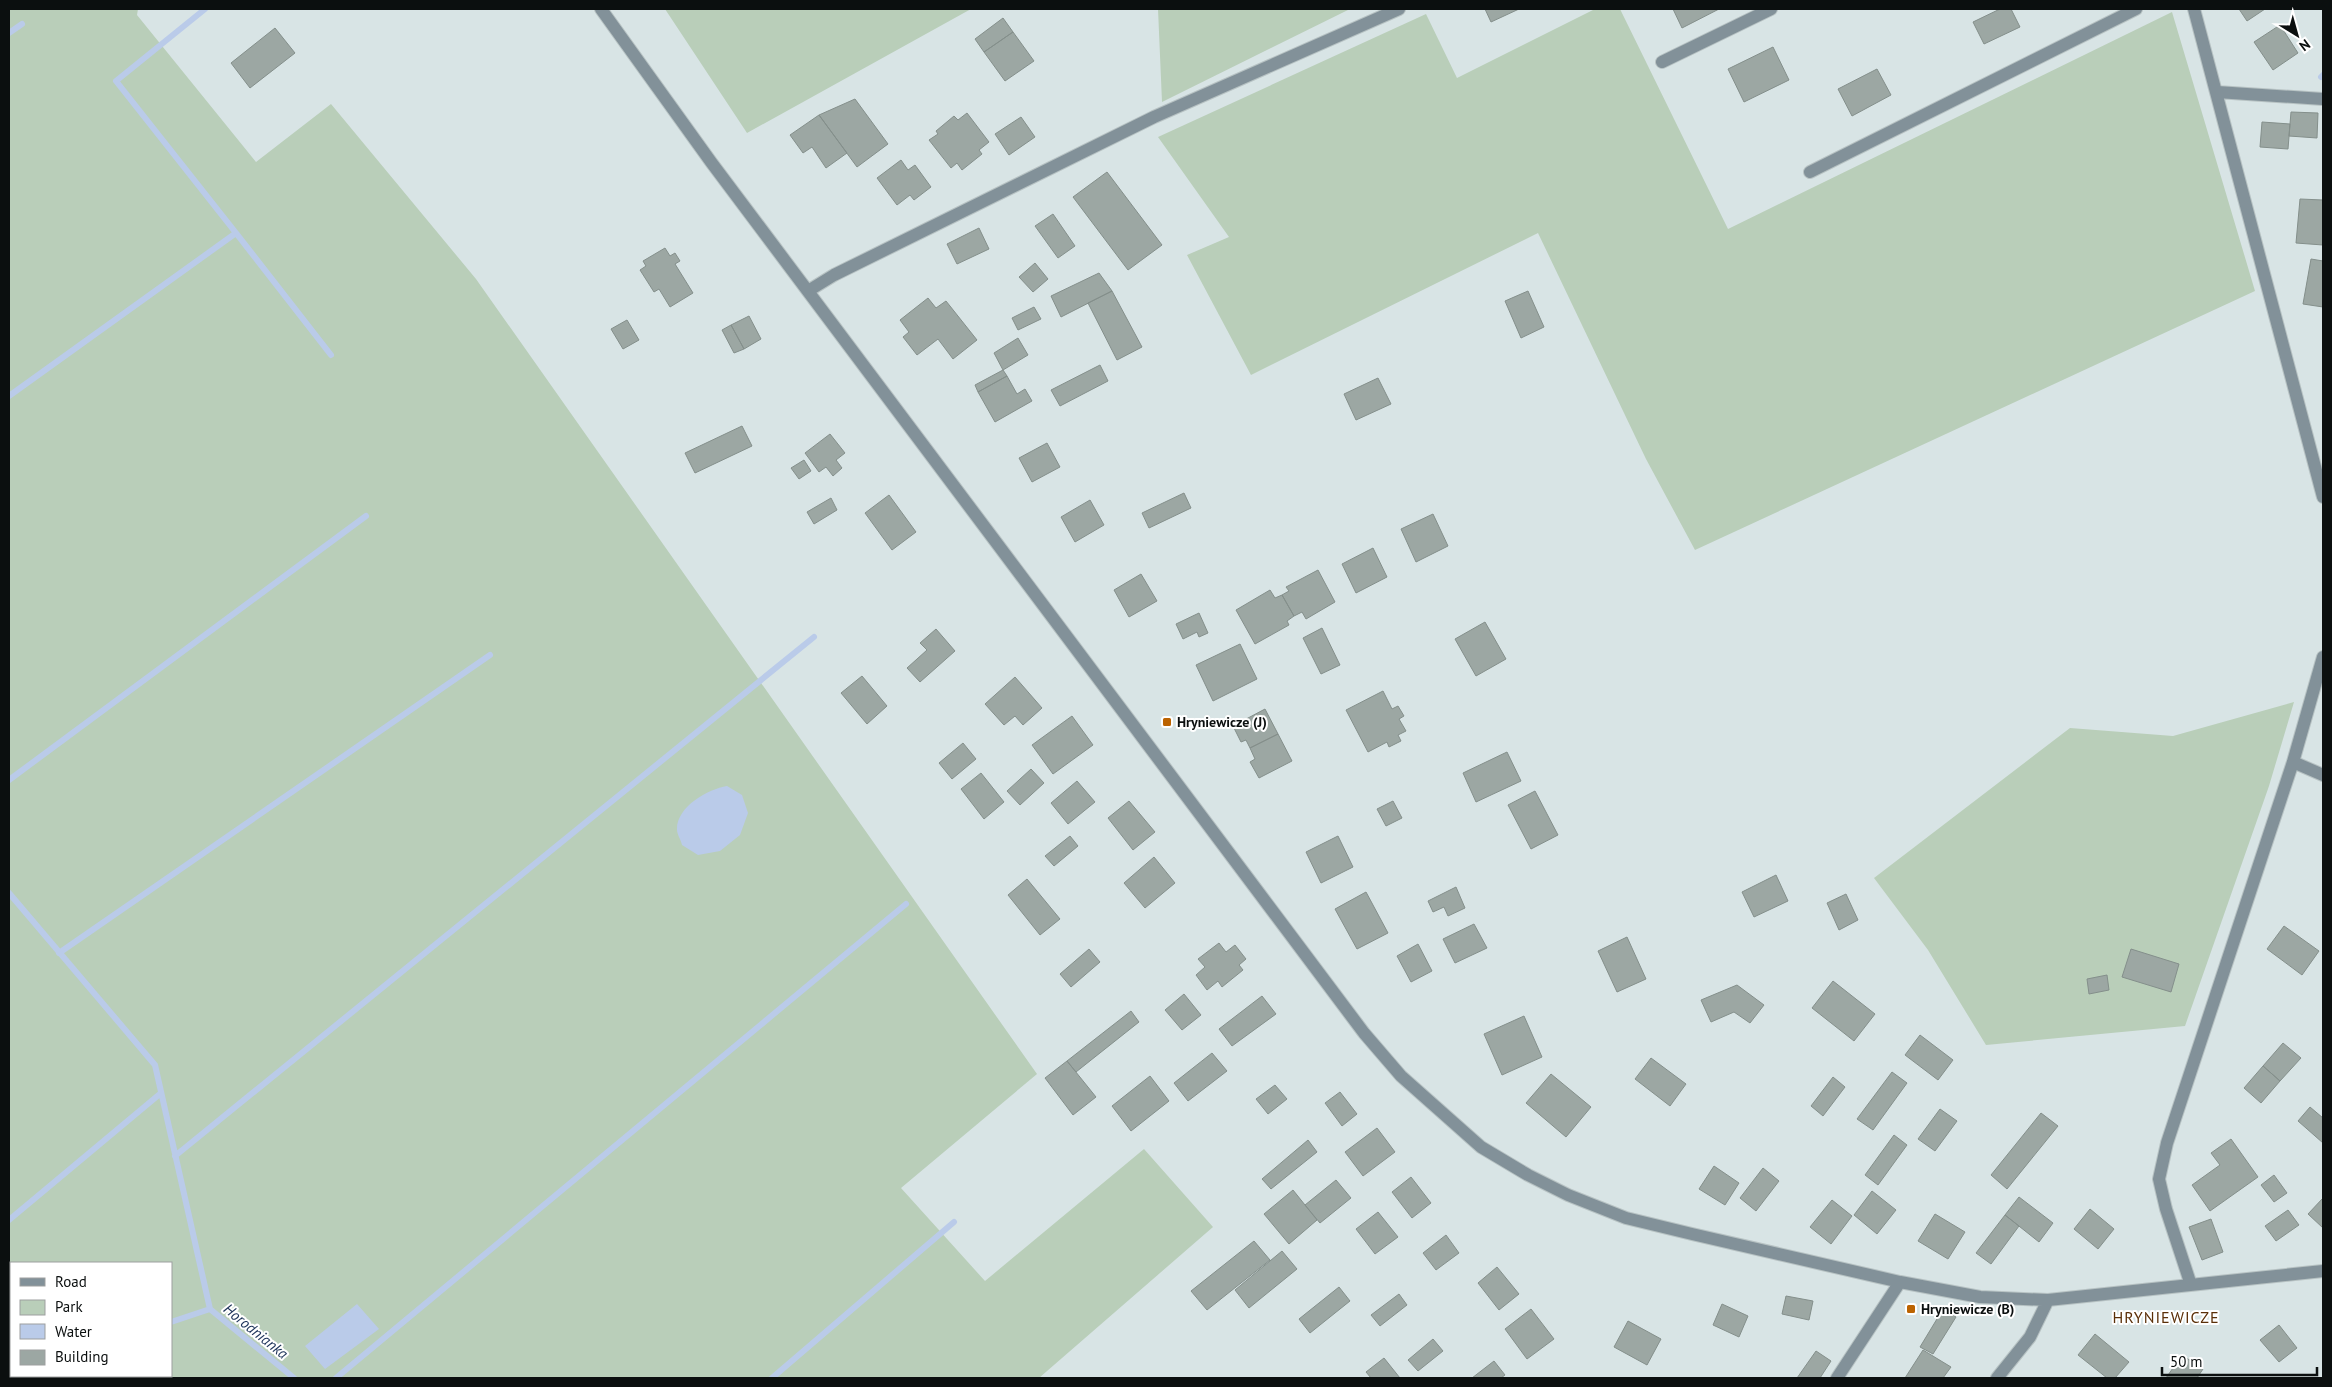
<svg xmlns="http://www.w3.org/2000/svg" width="2332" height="1387" viewBox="0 0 2332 1387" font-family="'PT Sans',sans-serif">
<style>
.green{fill:#b9ceb9;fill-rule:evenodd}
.water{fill:#bacbe9}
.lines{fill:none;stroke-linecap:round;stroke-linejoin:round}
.stream{stroke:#bacbe9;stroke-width:6}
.building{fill:#9ca7a3;stroke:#848f8b}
.minor-casing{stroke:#b7c2c3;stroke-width:14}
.minor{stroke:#829199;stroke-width:12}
.poi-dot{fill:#bc6300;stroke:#fff;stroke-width:2}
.labels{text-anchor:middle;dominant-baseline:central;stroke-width:4;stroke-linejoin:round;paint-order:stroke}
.poi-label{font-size:14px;font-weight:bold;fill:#0b0f0f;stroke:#fff;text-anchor:start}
.water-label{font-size:15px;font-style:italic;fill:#1b3158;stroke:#fff}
.quarter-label{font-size:16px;letter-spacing:1px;fill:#5b2f08;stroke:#fff}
</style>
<rect width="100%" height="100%" fill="#d8e4e5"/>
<!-- green -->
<path class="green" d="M 9,9 L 138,9 L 137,15 L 256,162 L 331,104 L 476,279 L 1037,1074 L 901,1188 L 985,1281 L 1144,1149 L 1213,1227 L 1039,1378 L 9,1378 ZM 11,1263 L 171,1263 L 171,1376 L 11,1376 Z
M 665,9 L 971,9 L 747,133 Z
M 1158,9 L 1350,9 L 1162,102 Z
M 1595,9 L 1620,9 L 1728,229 L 2172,12 L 2255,291 L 1695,550 L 1646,459 L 1538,233 L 1251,375 L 1187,255 L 1229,237 L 1158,137 L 1426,14 L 1457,78 Z
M 2294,702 L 2269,786 L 2185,1026 L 1986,1045 L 1928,950 L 1874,878 L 2070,728 L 2173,736 Z"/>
<!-- water -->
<path class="water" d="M 727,786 L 742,795 L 748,813 L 740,835 L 720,851 L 698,855 L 682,845 C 681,840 677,834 677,830 C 676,807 708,789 727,786 Z
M 357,1304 L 379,1329 L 325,1369 L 305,1346 Z"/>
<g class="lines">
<!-- stream -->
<path class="stream" d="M 9,33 L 22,24
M 2321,77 L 2323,75
M 236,233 L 331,355
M 9,396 L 236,233 L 116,81 L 205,9
M 9,780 L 366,516
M 9,893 L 155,1065 L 210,1309
M 59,953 L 490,655
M 175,1156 L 814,637
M 9,1220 L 161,1093
M 171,1322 L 210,1309 L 294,1378
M 9,1376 L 11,1375
M 336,1378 L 906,904
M 772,1378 L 954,1222"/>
</g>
<!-- building -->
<path class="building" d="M 1485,9 L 1519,9 L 1491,22 Z
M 1673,9 L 1719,9 L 1682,28 Z
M 2000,9 L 2011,9 L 2020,27 L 1984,44 L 1973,22 Z
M 2239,9 L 2265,9 L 2247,21 Z
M 1003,18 L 1013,32 L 984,52 L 975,39 Z
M 2280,25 L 2298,53 L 2273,70 L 2254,42 Z
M 275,28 L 295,53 L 250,88 L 231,63 Z
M 1013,32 L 1034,61 L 1005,81 L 984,52 Z
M 1773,47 L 1789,80 L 1744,102 L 1728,69 Z
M 1877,69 L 1891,95 L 1852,116 L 1838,89 Z
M 855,99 L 888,144 L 857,167 L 819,115 Z
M 2291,112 L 2318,113 L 2317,138 L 2289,136 Z
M 967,113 L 989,142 L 979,150 L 982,154 L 962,170 L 957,163 L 951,168 L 929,140 L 938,134 L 936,131 L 954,116 L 958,120 Z
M 819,115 L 847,153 L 826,168 L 812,147 L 803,153 L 790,135 Z
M 1021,117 L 1035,137 L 1009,155 L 995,134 Z
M 2262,122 L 2290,124 L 2288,149 L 2260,147 Z
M 901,160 L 908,170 L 915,165 L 931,187 L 914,200 L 910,195 L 897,205 L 877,178 Z
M 1107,172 L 1162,245 L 1128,270 L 1073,197 Z
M 2300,199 L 2323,200 L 2323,245 L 2296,243 Z
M 1053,214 L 1075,246 L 1058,258 L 1035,226 Z
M 979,228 L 989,249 L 957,264 L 947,244 Z
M 665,248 L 670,256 L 675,253 L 680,261 L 675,264 L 693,293 L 670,307 L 659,289 L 654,292 L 640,270 L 646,266 L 643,261 Z
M 2311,259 L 2323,261 L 2323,307 L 2303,304 Z
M 1035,263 L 1048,279 L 1033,292 L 1019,277 Z
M 1099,273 L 1112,291 L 1061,317 L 1051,296 Z
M 1112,291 L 1142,347 L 1117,360 L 1088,303 Z
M 1528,291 L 1544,327 L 1521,338 L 1505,301 Z
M 928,298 L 936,308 L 946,301 L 977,340 L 953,359 L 938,339 L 917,355 L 903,337 L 909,332 L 900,320 Z
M 1034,307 L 1041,319 L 1018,330 L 1012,318 Z
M 749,316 L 761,339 L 744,349 L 731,325 Z
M 627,320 L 639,340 L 623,349 L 611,329 Z
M 731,325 L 744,349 L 734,353 L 722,330 Z
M 1018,338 L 1028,355 L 1003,370 L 994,353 Z
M 1100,365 L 1108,381 L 1060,406 L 1051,390 Z
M 1003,370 L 1007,376 L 978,392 L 975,385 Z
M 1007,376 L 1017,394 L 1025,389 L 1032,401 L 995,422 L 978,392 Z
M 1378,378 L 1391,404 L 1356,420 L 1344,394 Z
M 742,426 L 752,446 L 695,473 L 685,453 Z
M 830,434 L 845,453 L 836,460 L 842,468 L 833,476 L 826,467 L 819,472 L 805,453 Z
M 1047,443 L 1060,467 L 1032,482 L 1019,458 Z
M 804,460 L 811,471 L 799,479 L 791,468 Z
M 1184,493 L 1191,508 L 1149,528 L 1142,513 Z
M 889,495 L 916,532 L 892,550 L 865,513 Z
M 831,498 L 837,510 L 814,524 L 807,512 Z
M 1090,500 L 1104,525 L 1075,542 L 1061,517 Z
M 1433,514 L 1448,546 L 1416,562 L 1401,529 Z
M 1373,548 L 1387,577 L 1356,593 L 1342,564 Z
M 1318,570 L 1335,602 L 1306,619 L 1302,612 L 1294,616 L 1282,595 L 1289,591 L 1286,587 Z
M 1141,574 L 1157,601 L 1129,617 L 1114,590 Z
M 1270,590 L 1275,598 L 1282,595 L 1294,616 L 1287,621 L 1289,625 L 1255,644 L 1236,610 Z
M 1199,613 L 1208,633 L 1199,637 L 1197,632 L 1183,639 L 1176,624 Z
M 1485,622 L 1506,659 L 1476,676 L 1455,639 Z
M 1322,628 L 1340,665 L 1321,674 L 1303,638 Z
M 936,629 L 955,651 L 920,682 L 907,668 L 927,650 L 920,643 Z
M 1240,644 L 1257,679 L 1213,701 L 1196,665 Z
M 862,676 L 887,706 L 867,724 L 841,693 Z
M 1015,677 L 1042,708 L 1023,725 L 1015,716 L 1004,725 L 985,704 Z
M 1383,691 L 1392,709 L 1398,706 L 1404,716 L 1399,719 L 1406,731 L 1398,735 L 1401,741 L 1389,747 L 1387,742 L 1368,752 L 1346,710 Z
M 1265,709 L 1278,734 L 1250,748 L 1246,740 L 1241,742 L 1233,726 Z
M 1072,716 L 1093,745 L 1053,774 L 1032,745 Z
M 1278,734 L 1292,761 L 1259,778 L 1250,762 L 1255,759 L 1250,748 Z
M 963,743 L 976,759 L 952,779 L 939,763 Z
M 1507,752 L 1521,781 L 1476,802 L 1463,773 Z
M 1031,769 L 1044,783 L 1020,805 L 1007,791 Z
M 981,773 L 1004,802 L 984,819 L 961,789 Z
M 1077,781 L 1095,802 L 1068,824 L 1051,803 Z
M 1535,791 L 1558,835 L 1531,849 L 1508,805 Z
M 1129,801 L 1155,832 L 1133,850 L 1108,818 Z
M 1393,801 L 1402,818 L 1386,826 L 1377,809 Z
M 1070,836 L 1078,846 L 1054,866 L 1045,856 Z
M 1338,836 L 1353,867 L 1321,883 L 1306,852 Z
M 1154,857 L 1175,883 L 1145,908 L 1124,883 Z
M 1776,875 L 1788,901 L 1754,917 L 1742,892 Z
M 1027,879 L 1060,919 L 1040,935 L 1008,895 Z
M 1456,887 L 1465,908 L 1448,916 L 1444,907 L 1433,912 L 1428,901 Z
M 1366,892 L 1388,933 L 1357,949 L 1335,909 Z
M 1846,894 L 1858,920 L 1839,930 L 1827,903 Z
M 1474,924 L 1487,948 L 1455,963 L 1443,939 Z
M 2284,926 L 2319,951 L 2302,975 L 2267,949 Z
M 1627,937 L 1646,979 L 1617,992 L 1598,951 Z
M 1219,943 L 1226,952 L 1235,945 L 1246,959 L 1239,965 L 1243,970 L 1222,987 L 1218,981 L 1207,990 L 1196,975 L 1205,967 L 1198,959 Z
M 1418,944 L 1432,971 L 1411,982 L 1397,956 Z
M 1089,949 L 1100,962 L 1071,987 L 1060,974 Z
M 2131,949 L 2179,964 L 2171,992 L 2122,977 Z
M 2107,975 L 2109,990 L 2089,994 L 2087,979 Z
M 1833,981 L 1875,1014 L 1854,1041 L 1812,1008 Z
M 1737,985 L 1764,1005 L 1750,1023 L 1734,1012 L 1711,1022 L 1701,1000 Z
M 1184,994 L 1201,1015 L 1182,1030 L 1165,1010 Z
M 1262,996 L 1276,1014 L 1232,1046 L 1219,1029 Z
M 1131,1011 L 1139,1022 L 1076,1072 L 1067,1061 Z
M 1524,1016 L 1542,1057 L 1502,1075 L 1484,1034 Z
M 1920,1035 L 1953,1060 L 1938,1080 L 1905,1055 Z
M 2283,1043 L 2301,1058 L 2280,1081 L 2263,1066 Z
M 1212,1053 L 1227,1071 L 1188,1101 L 1174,1083 Z
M 1651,1058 L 1686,1084 L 1670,1106 L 1635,1079 Z
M 1067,1061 L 1096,1097 L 1073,1115 L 1045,1078 Z
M 2263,1066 L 2280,1081 L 2261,1103 L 2244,1088 Z
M 1892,1072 L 1907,1083 L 1873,1130 L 1857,1119 Z
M 1551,1074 L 1591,1107 L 1566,1137 L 1526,1103 Z
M 1150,1076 L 1169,1101 L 1131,1131 L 1112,1106 Z
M 1833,1077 L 1845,1087 L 1823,1116 L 1811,1106 Z
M 1275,1085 L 1287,1099 L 1268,1114 L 1256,1099 Z
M 1340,1092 L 1357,1114 L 1342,1126 L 1325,1103 Z
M 2310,1107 L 2323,1118 L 2323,1143 L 2298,1121 Z
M 1940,1109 L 1957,1121 L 1935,1151 L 1918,1139 Z
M 2041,1113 L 2058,1126 L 2007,1189 L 1991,1175 Z
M 1377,1128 L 1395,1152 L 1363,1176 L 1345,1152 Z
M 1894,1135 L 1907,1145 L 1878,1185 L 1865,1175 Z
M 2231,1139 L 2258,1177 L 2210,1211 L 2192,1185 L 2220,1165 L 2211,1153 Z
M 1308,1140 L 1317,1152 L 1271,1189 L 1262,1179 Z
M 1714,1166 L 1739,1183 L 1725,1205 L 1699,1189 Z
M 1763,1168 L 1779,1181 L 1756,1211 L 1740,1198 Z
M 2274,1175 L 2287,1193 L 2274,1202 L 2261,1185 Z
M 1411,1177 L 1431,1203 L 1412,1218 L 1392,1192 Z
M 1336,1180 L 1351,1198 L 1320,1223 L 1305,1205 Z
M 1293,1190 L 1317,1220 L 1289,1244 L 1264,1214 Z
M 1872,1191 L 1896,1210 L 1877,1234 L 1854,1215 Z
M 2019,1197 L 2053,1223 L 2039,1242 L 2005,1215 Z
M 2323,1198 L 2323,1228 L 2308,1214 Z
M 1832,1200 L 1852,1216 L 1831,1244 L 1810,1227 Z
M 2090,1209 L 2114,1229 L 2098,1249 L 2074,1229 Z
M 2288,1210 L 2299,1225 L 2276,1241 L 2265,1226 Z
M 1378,1212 L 1398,1237 L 1375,1254 L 1356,1229 Z
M 1935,1214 L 1965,1232 L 1948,1259 L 1918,1241 Z
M 2005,1215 L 2019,1226 L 1991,1264 L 1976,1253 Z
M 2211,1219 L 2223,1252 L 2202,1260 L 2189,1227 Z
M 1446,1235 L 1459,1253 L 1436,1270 L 1423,1253 Z
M 1254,1241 L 1270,1260 L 1207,1310 L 1191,1291 Z
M 1282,1251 L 1297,1269 L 1249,1308 L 1235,1290 Z
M 1497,1267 L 1519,1294 L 1499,1310 L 1478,1283 Z
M 1339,1287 L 1350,1301 L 1310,1333 L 1299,1319 Z
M 1399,1294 L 1407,1305 L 1380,1326 L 1371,1315 Z
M 1786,1296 L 1813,1301 L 1809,1320 L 1782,1314 Z
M 1722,1304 L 1748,1316 L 1739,1337 L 1713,1325 Z
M 1531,1309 L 1554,1339 L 1527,1359 L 1505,1329 Z
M 1943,1309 L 1956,1317 L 1933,1354 L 1920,1347 Z
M 1628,1321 L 1661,1339 L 1647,1365 L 1614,1347 Z
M 2279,1325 L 2297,1348 L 2279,1362 L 2260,1340 Z
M 2095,1334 L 2129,1362 L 2115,1378 L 2107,1378 L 2078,1355 Z
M 1433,1339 L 1443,1351 L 1418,1371 L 1408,1360 Z
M 1923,1350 L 1951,1367 L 1943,1378 L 1905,1378 Z
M 1816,1351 L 1831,1361 L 1820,1378 L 1797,1378 Z
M 2182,1355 L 2203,1369 L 2197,1378 L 2166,1378 Z
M 1384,1358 L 1400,1378 L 1371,1378 L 1366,1372 Z
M 1494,1361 L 1505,1375 L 1501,1378 L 1472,1378 Z"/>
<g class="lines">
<defs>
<path id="minor" d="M 601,9 L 711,162 L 1364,1033 L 1401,1076 L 1481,1147 L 1528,1175 L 1568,1195 L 1626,1218 L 1692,1234 L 1900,1282 L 1980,1297 L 2048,1300 L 2323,1271
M 2194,9 L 2323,497
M 1662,62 L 1771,9
M 2217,92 L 2323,99
M 1810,172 L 2136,9
M 808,291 L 834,275 L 1154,117 L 1399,9
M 2293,762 L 2323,775
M 2191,1285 L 2166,1209 L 2159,1179 L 2167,1143 L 2293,762 L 2323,657
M 1837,1378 L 1900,1282
M 1997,1378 L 2030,1337 L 2048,1300"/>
</defs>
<!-- minor casing -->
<use href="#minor" class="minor-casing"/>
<!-- minor -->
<use href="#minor" class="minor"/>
</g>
<!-- markers -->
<g class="poi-dot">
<rect x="1162" y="717" width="10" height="10" rx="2.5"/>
<rect x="1906" y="1304" width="10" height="10" rx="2.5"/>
</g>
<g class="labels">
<!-- poi labels -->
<g class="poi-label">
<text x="1177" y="722">Hryniewicze (J)</text>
<text x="1921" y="1309">Hryniewicze (B)</text>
</g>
<!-- water labels -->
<g class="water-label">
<text transform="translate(256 1331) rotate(39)">Horodnianka</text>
</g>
<!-- quarter labels -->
<g class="quarter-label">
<text x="2166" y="1317">HRYNIEWICZE</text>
</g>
</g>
<!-- border -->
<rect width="2332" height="1387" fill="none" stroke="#0b0f0f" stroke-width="20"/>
<!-- legend -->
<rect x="10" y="1262" width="162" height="115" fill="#ffffff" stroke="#9d9f9f"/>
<rect x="20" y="1278" width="25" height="8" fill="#829199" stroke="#9d9f9f"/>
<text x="55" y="1287" font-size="15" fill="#0b0f0f">Road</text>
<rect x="20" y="1300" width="25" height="15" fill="#b9ceb9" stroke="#9d9f9f"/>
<text x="55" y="1312" font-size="15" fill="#0b0f0f">Park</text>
<rect x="20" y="1324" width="25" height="15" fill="#bacbe9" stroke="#9d9f9f"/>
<text x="55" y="1337" font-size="15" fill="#0b0f0f">Water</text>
<rect x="20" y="1350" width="25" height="15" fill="#9ca7a3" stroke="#9d9f9f"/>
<text x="55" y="1362" font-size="15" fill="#0b0f0f">Building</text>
<!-- north arrow -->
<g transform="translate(2297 35) rotate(143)" stroke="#ffffff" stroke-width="4" paint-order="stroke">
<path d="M0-4L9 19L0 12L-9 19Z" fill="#0b0f0f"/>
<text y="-8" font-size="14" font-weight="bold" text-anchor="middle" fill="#0b0f0f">N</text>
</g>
<!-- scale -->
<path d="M2162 1367v8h155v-8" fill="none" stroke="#0b0f0f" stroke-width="2.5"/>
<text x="2170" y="1367" font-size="15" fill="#0b0f0f" stroke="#ffffff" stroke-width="4" paint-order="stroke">50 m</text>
</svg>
